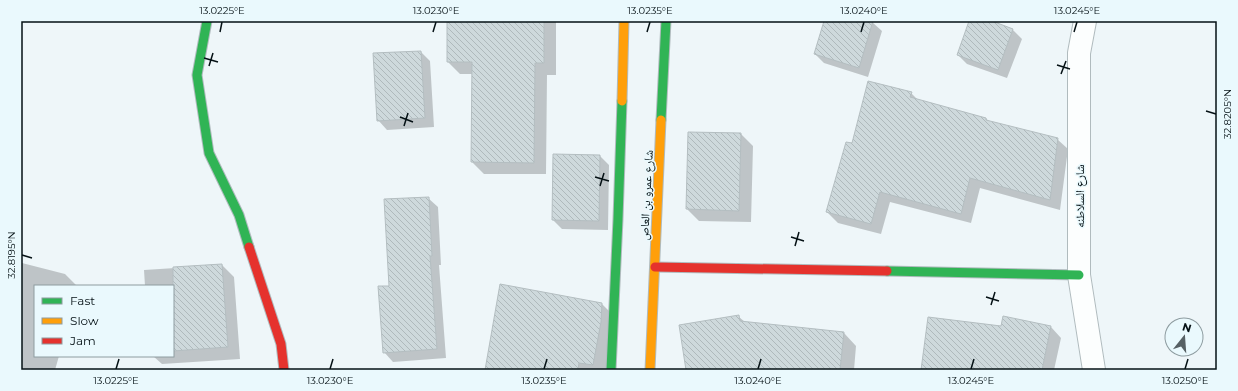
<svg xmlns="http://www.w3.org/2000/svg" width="1238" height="391" viewBox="0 0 1238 391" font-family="Montserrat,'Noto Naskh Arabic',sans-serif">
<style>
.shadow{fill:#0003}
.building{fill:url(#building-back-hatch);stroke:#b4bec1}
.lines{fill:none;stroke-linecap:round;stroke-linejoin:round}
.street-casing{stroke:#b0bbbe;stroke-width:24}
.fast-casing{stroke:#b0bbbe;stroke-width:11}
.slow-casing{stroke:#b0bbbe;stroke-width:11}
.jam-casing{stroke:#b0bbbe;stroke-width:11}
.street{stroke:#fcfefe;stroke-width:22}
.fast{stroke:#30b455;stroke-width:9}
.slow{stroke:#ff9f0a;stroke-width:9}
.jam{stroke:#e5322d;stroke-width:9}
.ticks{fill:none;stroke:#051115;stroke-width:1.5}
.labels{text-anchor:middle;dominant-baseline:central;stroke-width:3;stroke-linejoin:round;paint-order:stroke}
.street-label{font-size:12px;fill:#051115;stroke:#eaf9fd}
.neatline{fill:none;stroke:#051115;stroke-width:1.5}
.ticks-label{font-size:10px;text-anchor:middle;fill:#051115}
</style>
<defs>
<pattern id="building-back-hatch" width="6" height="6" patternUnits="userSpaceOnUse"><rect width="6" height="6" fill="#ced9dc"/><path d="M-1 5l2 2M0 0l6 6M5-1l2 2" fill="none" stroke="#afb9bc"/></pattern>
</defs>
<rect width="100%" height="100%" fill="#eef6f9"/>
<!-- shadow -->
<path class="shadow" d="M 448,21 L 556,21 L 556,75 L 547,75 L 546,174 L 484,174 L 472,162 L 473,74 L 460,74 L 448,62 Z
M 825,21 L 869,21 L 872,22 L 882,31 L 868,77 L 824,63 L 815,54 Z
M 970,21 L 989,21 L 1012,29 L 1022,39 L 1007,78 L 967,64 L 958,55 Z
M 421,52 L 430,61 L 434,127 L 387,130 L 378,120 L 374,54 Z
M 911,93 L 919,101 L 986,118 L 989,122 L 1057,139 L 1068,149 L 1060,210 L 980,188 L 971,223 L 890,202 L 881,234 L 838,223 L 827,212 L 852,144 Z
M 741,134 L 753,146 L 751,222 L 699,221 L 687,209 Z
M 554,155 L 600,156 L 609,165 L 608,230 L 562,229 L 553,220 Z
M 428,198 L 438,207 L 441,265 L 439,265 L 446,358 L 393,362 L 384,352 L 391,287 Z
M 22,263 L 65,274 L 77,286 L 35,286 L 35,356 L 59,356 L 55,370 L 21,370 Z
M 222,265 L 234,277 L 240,359 L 162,364 L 153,356 L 173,356 L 173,286 L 145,286 L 144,270 Z
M 601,303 L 615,317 L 608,370 L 486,370 Z
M 739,317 L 745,322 L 844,333 L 856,346 L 854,370 L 688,370 Z
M 1001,327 L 1051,327 L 1061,338 L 1054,370 L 922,370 Z"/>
<!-- building -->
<path class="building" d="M 447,21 L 544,21 L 544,63 L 535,63 L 534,163 L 471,162 L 472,62 L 447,62 Z
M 824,21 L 873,21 L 859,68 L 814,54 Z
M 969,21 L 992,21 L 1013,29 L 998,70 L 957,55 Z
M 421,51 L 425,118 L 377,121 L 373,53 Z
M 868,81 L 912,92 L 910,97 L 986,118 L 986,120 L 1058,138 L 1050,200 L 970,178 L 961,214 L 880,192 L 871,224 L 826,212 L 846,142 L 852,143 Z
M 688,132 L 741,133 L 739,211 L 686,209 Z
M 553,154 L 600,155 L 599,221 L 552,220 Z
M 429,197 L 432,256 L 430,256 L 437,349 L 383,353 L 378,286 L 389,286 L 384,199 Z
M 222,264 L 228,347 L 173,351 L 173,267 Z
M 500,284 L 602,303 L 601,322 L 593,365 L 579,363 L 578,370 L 485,370 Z
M 739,315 L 740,321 L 844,332 L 840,370 L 686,370 L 679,325 Z
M 1003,316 L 1051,326 L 1042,370 L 921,370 L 928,317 L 1001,326 Z"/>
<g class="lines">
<defs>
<path id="street" d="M 1085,21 L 1079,53 L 1079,275 L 1094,370"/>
<path id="fast" d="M 207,21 L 197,75 L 209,153 L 239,215 L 249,247
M 661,120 L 666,21
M 887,271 L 1079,275
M 611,370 L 618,219 L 622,101"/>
<path id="slow" d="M 622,101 L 624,21
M 650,370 L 661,120"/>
<path id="jam" d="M 249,247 L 281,344 L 284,370
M 655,267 L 887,271"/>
</defs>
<!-- street casing -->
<use href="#street" class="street-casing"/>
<!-- fast casing -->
<use href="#fast" class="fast-casing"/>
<!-- slow casing -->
<use href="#slow" class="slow-casing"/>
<!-- jam casing -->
<use href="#jam" class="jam-casing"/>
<!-- street -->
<use href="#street" class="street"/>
<!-- fast -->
<use href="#fast" class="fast"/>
<!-- slow -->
<use href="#slow" class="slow"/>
<!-- jam -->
<use href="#jam" class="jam"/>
</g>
<!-- ticks -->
<path class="ticks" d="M 220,32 L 222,22M 433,32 L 436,22M 647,32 L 650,22M 861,32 L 864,22M 1074,32 L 1077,22M 204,58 L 218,62M 1057,65 L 1070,69M 209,66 L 213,53M 1061,74 L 1066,61M 1206,111 L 1216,114M 400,117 L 413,122M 404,126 L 408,113M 595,177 L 609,181M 600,186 L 604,173M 791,237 L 804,241M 795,246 L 799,232M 22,255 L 32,258M 986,297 L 999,301M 991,305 L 995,292M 116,369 L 119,359M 330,369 L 333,359M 544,369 L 547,359M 758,369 L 761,359M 971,369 L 974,359M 1185,369 L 1188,359"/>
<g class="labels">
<!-- street labels -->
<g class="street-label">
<text transform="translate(646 195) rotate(-87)">شارع عمرو بن العاص</text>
<text transform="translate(1079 196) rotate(-90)">شارع السلاطنه</text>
</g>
</g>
<!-- border -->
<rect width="1238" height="391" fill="none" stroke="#eaf9fd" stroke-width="44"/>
<!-- legend -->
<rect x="34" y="285" width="140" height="72" fill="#eaf9fd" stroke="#8e9ca0"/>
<rect x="42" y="298" width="20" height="6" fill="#30b455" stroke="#8e9ca0"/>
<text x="70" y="305" font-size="12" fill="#051115">Fast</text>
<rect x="42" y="318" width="20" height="6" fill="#ff9f0a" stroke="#8e9ca0"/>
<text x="70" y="325" font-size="12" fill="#051115">Slow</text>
<rect x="42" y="338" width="20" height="6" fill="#e5322d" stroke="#8e9ca0"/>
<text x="70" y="345" font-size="12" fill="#051115">Jam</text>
<!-- north arrow -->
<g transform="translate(1184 337) rotate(17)"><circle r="19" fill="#eaf9fd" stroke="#8e9ca0"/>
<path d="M0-3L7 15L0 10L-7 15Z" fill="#576165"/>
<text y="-6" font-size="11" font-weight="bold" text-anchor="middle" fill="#051115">N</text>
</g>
<rect x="22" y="22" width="1194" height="347" class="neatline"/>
<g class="ticks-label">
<text x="222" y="14">13.0225°E</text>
<text x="436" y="14">13.0230°E</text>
<text x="650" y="14">13.0235°E</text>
<text x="864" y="14">13.0240°E</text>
<text x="1077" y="14">13.0245°E</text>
<text transform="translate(1227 114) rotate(-90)" y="4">32.8205°N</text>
<text transform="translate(11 255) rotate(-90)" y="4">32.8195°N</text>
<text x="116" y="384">13.0225°E</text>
<text x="330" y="384">13.0230°E</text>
<text x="544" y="384">13.0235°E</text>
<text x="758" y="384">13.0240°E</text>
<text x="971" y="384">13.0245°E</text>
<text x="1185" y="384">13.0250°E</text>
</g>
</svg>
